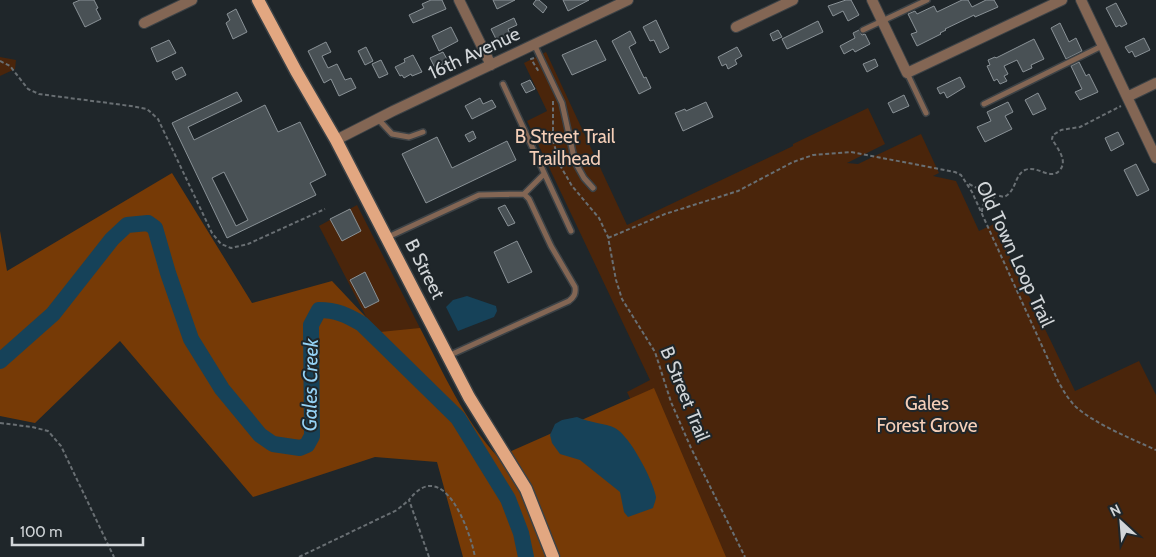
<svg xmlns="http://www.w3.org/2000/svg" width="1156" height="557" viewBox="0 0 1156 557" font-family="Cabin,sans-serif">
<style>
.green{fill:#4a250b}
.forest{fill:#763a06}
.water{fill:#164259}
.lines{fill:none;stroke-linecap:round;stroke-linejoin:round}
.river{stroke:#164259;stroke-width:16}
.building{fill:#495155;stroke:#8a9297;fill-rule:evenodd}
.service-casing{stroke:#3c4246;stroke-width:8}
.minor-casing{stroke:#3c4246;stroke-width:12}
.primary-casing{stroke:#3c4246;stroke-width:15}
.path{stroke:#696f73;stroke-width:2;stroke-dasharray:4 2.5;stroke-linecap:butt}
.service{stroke:#836654;stroke-width:5}
.minor{stroke:#836654;stroke-width:10}
.primary{stroke:#e2a781;stroke-width:12}
.labels{text-anchor:middle;dominant-baseline:central;stroke-width:4;stroke-linejoin:round;paint-order:stroke}
.street-label{font-size:19px;fill:#d2d6d9;stroke:#1f262a}
.park-label{font-size:19px;fill:#f5cfb8;stroke:#1f262a}
.water-label{font-size:20px;font-style:italic;fill:#96d3f6;stroke:#1f262a}
</style>
<rect width="100%" height="100%" fill="#1f262a"/>
<!-- green -->
<path class="green" d="M 546,52 L 627,225 L 793,146 L 793,144 L 868,108 L 885,144 L 847,163 L 858,164 L 921,134 L 939,173 L 933,176 L 956,181 L 979,231 L 994,224 L 1075,391 L 1139,361 L 1156,395 L 1156,557 L 567,557 L 648,436 L 627,392 L 650,380 L 527,121 L 547,111 L 524,63 Z
M 0,57 L 16,60 L 15,69 L 0,76 Z
M 357,205 L 420,328 L 387,357 L 319,226 Z"/>
<!-- forest -->
<path class="forest" d="M 172,173 L 252,303 L 332,281 L 380,332 L 420,328 C 443,372 464,420 498,457 L 654,388 L 726,557 L 463,557 L 437,462 L 375,457 L 253,497 L 120,341 L 35,423 L 0,416 L 0,231 L 7,271 Z"/>
<!-- water -->
<path class="water" d="M 467,296 L 496,306 L 497,311 L 494,317 L 458,331 L 446,307 L 453,300 Z
M 577,417 C 590,423 605,423 615,428 C 630,436 653,480 656,497 C 656,500 654,504 653,508 L 628,517 L 624,512 L 620,492 L 580,460 L 560,454 L 552,443 L 550,435 L 555,424 L 562,420 Z"/>
<g class="lines">
<!-- river -->
<path class="river" d="M 0,361 L 53,314 L 112,239 L 127,225 L 148,223 L 155,228 L 168,273 L 191,339 L 222,389 L 260,435 L 273,444 L 300,448 L 307,445 L 312,436 L 311,325 L 319,310 C 336,310 347,315 362,324 L 458,418 L 508,499 L 521,533 L 526,557"/>
</g>
<!-- building -->
<path class="building" d="M 80,0 L 94,0 L 98,8 L 96,9 L 101,19 L 85,27 L 73,3 Z
M 431,0 L 442,0 L 446,9 L 413,23 L 409,15 L 424,8 L 422,4 Z
M 493,0 L 515,0 L 497,9 Z
M 536,0 L 539,0 L 547,7 L 543,13 L 533,4 Z
M 563,0 L 589,0 L 568,11 Z
M 846,0 L 851,0 L 859,15 L 848,21 L 843,11 L 833,16 L 828,6 Z
M 962,0 L 968,0 L 972,7 L 986,0 L 994,0 L 998,7 L 975,17 L 974,15 L 968,18 L 945,29 L 946,30 L 940,33 L 941,34 L 917,46 L 911,34 L 917,32 L 908,14 L 915,11 L 917,14 L 934,6 L 937,12 Z
M 1116,3 L 1127,24 L 1121,27 L 1120,25 L 1116,27 L 1106,8 Z
M 236,9 L 247,32 L 233,39 L 226,23 L 230,20 L 227,14 Z
M 514,18 L 517,25 L 508,29 L 510,34 L 497,41 L 491,29 Z
M 656,20 L 669,48 L 660,53 L 654,40 L 650,41 L 643,27 Z
M 818,21 L 823,32 L 787,49 L 782,39 Z
M 1060,23 L 1069,42 L 1076,38 L 1082,51 L 1066,59 L 1051,28 Z
M 451,27 L 458,41 L 439,51 L 432,36 Z
M 778,30 L 782,37 L 773,41 L 770,34 Z
M 859,30 L 862,35 L 865,34 L 870,44 L 855,52 L 853,49 L 844,54 L 840,46 L 855,38 L 853,33 Z
M 630,31 L 636,43 L 629,47 L 644,78 L 646,77 L 651,88 L 639,94 L 612,41 Z
M 1144,38 L 1150,50 L 1135,57 L 1132,51 L 1129,53 L 1125,47 Z
M 1034,39 L 1044,59 L 1031,65 L 1032,68 L 1023,72 L 1017,60 L 1004,66 L 1008,74 L 1004,76 L 1007,81 L 1000,84 L 997,79 L 994,81 L 987,66 L 990,65 L 988,60 L 995,57 L 996,58 Z
M 169,40 L 176,53 L 157,62 L 151,48 Z
M 596,40 L 606,60 L 572,75 L 562,55 Z
M 326,42 L 331,52 L 322,56 L 328,68 L 337,64 L 345,80 L 351,78 L 356,88 L 339,96 L 331,79 L 324,83 L 308,51 Z
M 366,47 L 373,61 L 365,65 L 358,51 Z
M 737,47 L 742,56 L 735,60 L 737,64 L 728,69 L 726,64 L 722,66 L 718,57 Z
M 443,52 L 448,61 L 435,68 L 430,58 Z
M 413,55 L 422,72 L 412,76 L 411,74 L 404,78 L 402,75 L 400,76 L 395,67 L 405,62 L 404,59 Z
M 875,59 L 878,66 L 867,72 L 863,64 Z
M 381,60 L 388,74 L 379,78 L 372,64 Z
M 1079,62 L 1086,76 L 1089,74 L 1098,92 L 1080,100 L 1075,92 L 1082,89 L 1071,66 Z
M 182,67 L 186,75 L 176,80 L 172,72 Z
M 960,77 L 965,87 L 947,98 L 944,92 L 940,94 L 937,88 Z
M 530,80 L 535,89 L 526,93 L 521,84 Z
M 237,92 L 242,101 L 188,127 L 194,140 L 265,105 L 278,132 L 300,122 L 326,175 L 310,183 L 316,195 L 227,238 L 172,123 ZM 224,172 L 248,220 L 236,226 L 212,178 Z
M 1038,93 L 1046,109 L 1033,115 L 1025,100 Z
M 904,95 L 909,106 L 893,113 L 888,103 Z
M 480,98 L 483,104 L 492,100 L 496,107 L 472,119 L 465,106 Z
M 706,102 L 713,117 L 683,131 L 675,113 L 685,109 L 686,111 Z
M 1008,102 L 1013,112 L 1005,116 L 1012,129 L 985,142 L 977,127 L 991,121 L 987,112 Z
M 473,131 L 476,138 L 469,142 L 465,135 Z
M 1118,132 L 1124,144 L 1111,151 L 1105,138 Z
M 437,137 L 452,168 L 507,141 L 516,160 L 426,203 L 402,154 Z
M 1136,164 L 1149,190 L 1137,196 L 1124,170 Z
M 505,205 L 515,223 L 508,226 L 498,208 Z
M 350,209 L 361,231 L 342,241 L 330,219 Z
M 517,241 L 532,272 L 508,283 L 494,252 Z
M 365,272 L 379,301 L 365,308 L 350,280 Z"/>
<g class="lines">
<defs>
<path id="service" d="M 863,30 L 927,0
M 534,44 L 562,103 L 575,162 L 584,178 L 593,188
M 907,73 L 926,113
M 503,84 L 571,231
M 984,104 L 1102,46
M 378,119 L 392,134 L 409,137 L 423,132
M 524,194 L 544,174
M 388,237 L 479,195 L 524,194 L 529,199 L 551,246 L 575,287 C 576,294 574,297 569,301 L 448,356"/>
<path id="minor" d="M 459,0 L 491,65
M 872,0 L 907,73 L 1062,0
M 1081,0 L 1156,158
M 144,23 L 192,0
M 736,27 L 793,0
M 1127,97 L 1156,83
M 336,140 L 393,111 L 628,0"/>
<path id="primary" d="M 258,0 L 296,71 L 336,140 L 469,397 L 526,489 L 553,557"/>
</defs>
<!-- service casing -->
<use href="#service" class="service-casing"/>
<!-- minor casing -->
<use href="#minor" class="minor-casing"/>
<!-- primary casing -->
<use href="#primary" class="primary-casing"/>
<!-- path -->
<path class="path" d="M 534,58 L 531,59 L 539,72
M 0,61 L 10,66 L 28,89 L 39,94 L 131,106 L 147,109 L 158,119 L 212,233 L 221,244 L 231,248 L 248,244 L 325,209
M 553,101 L 553,141 L 561,167 L 572,186 L 599,218 L 608,237 L 616,280 L 622,299 L 655,352 L 671,402 L 691,448 L 745,557
M 969,184 L 985,192 L 1004,197 C 1017,191 1014,175 1025,170 C 1034,166 1043,174 1052,174 C 1055,174 1057,173 1059,171 C 1069,161 1057,148 1052,139 L 1053,135 L 1061,130 L 1080,127 L 1121,106
M 982,212 C 982,203 987,199 995,197
M 608,238 L 665,214 L 738,191 L 793,162 L 813,155 L 851,152 L 955,172 L 961,175 L 972,192 L 1058,381 C 1063,390 1068,399 1076,407 C 1095,424 1132,439 1156,450
M 0,423 L 32,427 L 48,431 L 61,446 L 114,557
M 299,557 L 397,510 L 409,500
M 429,557 L 409,500 C 443,455 470,530 475,557"/>
<!-- service -->
<use href="#service" class="service"/>
<!-- minor -->
<use href="#minor" class="minor"/>
<!-- primary -->
<use href="#primary" class="primary"/>
</g>
<g class="labels">
<!-- street labels -->
<g class="street-label">
<text transform="translate(474 53) rotate(-25)">16th Avenue</text>
<text transform="translate(1015 254) rotate(65)">Old Town Loop Trail</text>
<text transform="translate(425 269) rotate(63)">B Street</text>
<text transform="translate(685 394) rotate(68)">B Street Trail</text>
</g>
<!-- park labels -->
<g class="park-label">
<text x="565" y="136">B Street Trail<tspan x="565" dy="22">Trailhead</tspan></text>
<text x="927" y="403">Gales<tspan x="927" dy="22">Forest Grove</tspan></text>
</g>
<!-- water labels -->
<g class="water-label">
<text transform="translate(310 385) rotate(-89)">Gales Creek</text>
</g>
</g>
<!-- north arrow -->
<g transform="translate(1121 522) rotate(334)" stroke="#1f262a" stroke-width="4" paint-order="stroke">
<path d="M0-4L9 19L0 12L-9 19Z" fill="#d2d6d9"/>
<text y="-8" font-size="14" font-weight="bold" text-anchor="middle" fill="#d2d6d9">N</text>
</g>
<!-- scale -->
<path d="M12 537v8h131v-8" fill="none" stroke="#d2d6d9" stroke-width="2.5"/>
<text x="20" y="537" font-size="15" fill="#d2d6d9" stroke="#1f262a" stroke-width="4" paint-order="stroke">100 m</text>
</svg>
